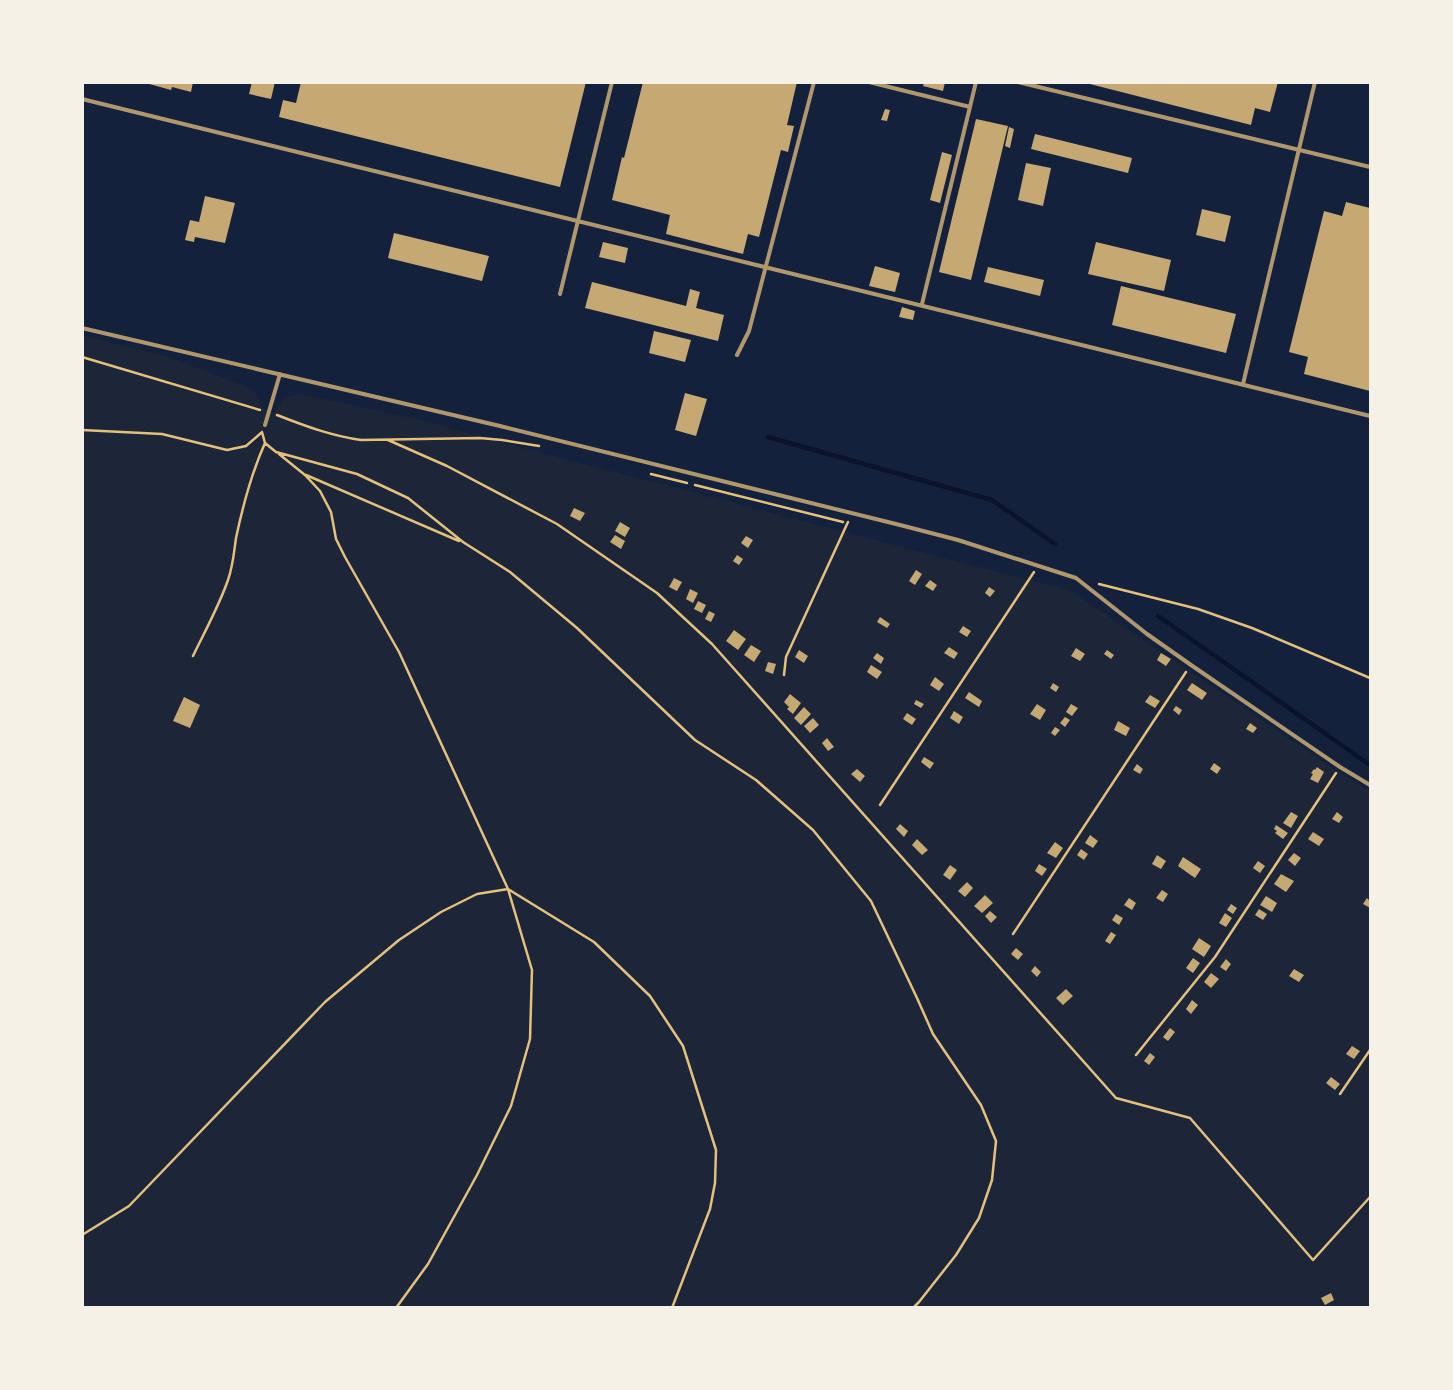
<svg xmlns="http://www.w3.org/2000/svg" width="1453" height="1390" viewBox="0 0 1453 1390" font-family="'DM Sans',sans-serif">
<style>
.green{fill:#1d2539}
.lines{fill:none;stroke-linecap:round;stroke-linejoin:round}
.stream{stroke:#0b132b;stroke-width:4.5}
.building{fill:#c6a872}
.path{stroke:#e5c07b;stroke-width:2.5}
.service{stroke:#b1986c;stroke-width:4}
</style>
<rect width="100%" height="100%" fill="#14213d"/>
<!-- green -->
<path class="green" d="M 83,336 L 168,357 L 250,388 L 257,394 L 261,406 L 265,410 L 273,413 C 286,402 279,396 301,394 L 421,420 L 515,446 L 1071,591 L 1337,771 L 1370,791 L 1370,1307 L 83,1307 Z"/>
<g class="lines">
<!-- stream -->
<path class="stream" d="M 768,437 L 992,500 L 1055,544
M 1158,616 L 1370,765"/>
</g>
<!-- building -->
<path class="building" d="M 142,82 L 193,82 L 191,92 L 172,87 L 171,90 Z
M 252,82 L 275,82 L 271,99 L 249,94 Z
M 301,82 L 586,82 L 560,187 L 279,117 L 283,100 L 296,103 Z
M 643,82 L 797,82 L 787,125 L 794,126 L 788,152 L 781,150 L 759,237 L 748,234 L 743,254 L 666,234 L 670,215 L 612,200 L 622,157 L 624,158 Z
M 924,82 L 945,82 L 943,91 L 923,86 Z
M 1082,82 L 1278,82 L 1270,112 L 1255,108 L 1251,125 Z
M 885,109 L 890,110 L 887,121 L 881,120 Z
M 976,119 L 1008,126 L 971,280 L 939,272 Z
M 1009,127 L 1014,129 L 1010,148 L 1005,146 Z
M 1035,134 L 1132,158 L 1128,173 L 1031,149 Z
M 942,152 L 952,155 L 940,203 L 930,200 Z
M 1026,163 L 1051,168 L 1043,206 L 1018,200 Z
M 205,196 L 235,203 L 225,243 L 195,237 L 194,242 L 185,240 L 190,220 L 199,222 Z
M 1346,202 L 1370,208 L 1370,391 L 1304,374 L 1308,357 L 1289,352 L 1324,211 L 1342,216 Z
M 1202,209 L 1231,216 L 1225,242 L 1196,235 Z
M 394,233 L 489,256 L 482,281 L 388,258 Z
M 603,242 L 628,248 L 625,263 L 599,257 Z
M 1096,242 L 1171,260 L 1164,291 L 1088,274 Z
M 875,266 L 900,273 L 895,292 L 869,286 Z
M 988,267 L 1044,280 L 1040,296 L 984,282 Z
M 592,282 L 686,306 L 690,289 L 700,292 L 696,308 L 724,315 L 718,341 L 585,308 Z
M 1121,286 L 1236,314 L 1226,353 L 1112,325 Z
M 902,307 L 915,311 L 913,320 L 899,317 Z
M 654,331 L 691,340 L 685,362 L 649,353 Z
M 685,393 L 707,399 L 696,436 L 675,430 Z
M 574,508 L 585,513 L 580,521 L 570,516 Z
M 620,522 L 630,528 L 625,537 L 615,531 Z
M 615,535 L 625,541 L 621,549 L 610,542 Z
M 746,536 L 753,540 L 748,548 L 741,543 Z
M 737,555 L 743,559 L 739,565 L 733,561 Z
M 916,570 L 922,574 L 915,585 L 909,581 Z
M 674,578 L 682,582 L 677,591 L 669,587 Z
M 930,580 L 937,585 L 933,591 L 925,586 Z
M 989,587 L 995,591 L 990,597 L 985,593 Z
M 690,589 L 698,593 L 693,603 L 686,599 Z
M 698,601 L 706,605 L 702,613 L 694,609 Z
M 709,611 L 715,614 L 711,622 L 705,619 Z
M 880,617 L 890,624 L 887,628 L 877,622 Z
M 963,626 L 971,631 L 967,637 L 959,632 Z
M 734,630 L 746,639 L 738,650 L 726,641 Z
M 751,645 L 761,651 L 754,662 L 744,655 Z
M 949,647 L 958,653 L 954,659 L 944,653 Z
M 1076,648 L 1085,654 L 1080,661 L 1071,656 Z
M 799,650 L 808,656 L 804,663 L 795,657 Z
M 1107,650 L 1114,655 L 1111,659 L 1104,654 Z
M 877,653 L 884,658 L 881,664 L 873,658 Z
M 1161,653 L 1171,659 L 1166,666 L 1157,660 Z
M 768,662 L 776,664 L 773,674 L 765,671 Z
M 871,665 L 882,672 L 877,679 L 867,672 Z
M 935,677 L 944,684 L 939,691 L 930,685 Z
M 1053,683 L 1059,687 L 1056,692 L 1050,688 Z
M 1192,683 L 1207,693 L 1202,700 L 1187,690 Z
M 969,692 L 982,701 L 979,707 L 965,698 Z
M 790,694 L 801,703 L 793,714 L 787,709 L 789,707 L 784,702 Z
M 1150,695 L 1160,701 L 1155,708 L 1145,702 Z
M 184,697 L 200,705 L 190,728 L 173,721 Z
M 916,700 L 924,704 L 921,708 L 914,704 Z
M 1037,704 L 1046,710 L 1040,720 L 1030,714 Z
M 1071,704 L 1078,708 L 1072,716 L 1066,712 Z
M 1176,706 L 1182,710 L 1179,715 L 1173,710 Z
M 804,707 L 811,714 L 801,725 L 794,718 Z
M 954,711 L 963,717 L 959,724 L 950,718 Z
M 907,713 L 916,719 L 912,725 L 903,719 Z
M 1065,717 L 1070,720 L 1065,727 L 1060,723 Z
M 813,718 L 819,725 L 810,733 L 804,726 Z
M 1118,721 L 1130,728 L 1126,736 L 1114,730 Z
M 1250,723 L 1257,728 L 1253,733 L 1246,729 Z
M 1055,727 L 1060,730 L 1055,736 L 1051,733 Z
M 827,738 L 834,747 L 828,751 L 822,743 Z
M 924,757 L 934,763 L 930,769 L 921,762 Z
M 1214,763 L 1221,768 L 1217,774 L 1210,769 Z
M 1137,764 L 1143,769 L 1140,774 L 1133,770 Z
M 1317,767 L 1324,772 L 1318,783 L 1310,779 L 1313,774 L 1311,773 L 1314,769 L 1315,770 Z
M 857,769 L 865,776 L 860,782 L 851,774 Z
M 1291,812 L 1298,816 L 1291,828 L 1283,823 Z
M 1337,812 L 1343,817 L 1339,823 L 1332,819 Z
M 900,824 L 908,831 L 904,837 L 896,829 Z
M 1276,825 L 1288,833 L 1283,839 L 1275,833 L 1277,831 L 1274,829 Z
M 1313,832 L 1324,839 L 1319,846 L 1308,839 Z
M 1090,835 L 1098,841 L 1093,848 L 1085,843 Z
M 917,839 L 928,850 L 922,855 L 912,845 Z
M 1055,842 L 1063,848 L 1056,858 L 1047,853 Z
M 1081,849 L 1088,854 L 1084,860 L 1077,855 Z
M 1294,853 L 1301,858 L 1295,866 L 1288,860 Z
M 1157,855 L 1166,861 L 1161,869 L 1152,864 Z
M 1183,857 L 1201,869 L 1195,878 L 1178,866 Z
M 1258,861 L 1265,866 L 1260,873 L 1253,868 Z
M 1039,864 L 1047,869 L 1042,876 L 1035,871 Z
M 950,865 L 957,870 L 950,880 L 943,875 Z
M 1281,874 L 1294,881 L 1286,892 L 1274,884 Z
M 967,882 L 973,888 L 965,897 L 958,891 Z
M 1162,890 L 1168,894 L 1163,902 L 1156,898 Z
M 985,895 L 993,903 L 982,913 L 974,906 Z
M 1266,896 L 1277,903 L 1272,912 L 1260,905 Z
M 1129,898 L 1136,903 L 1132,910 L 1124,905 Z
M 1367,898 L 1370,901 L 1370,908 L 1363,904 Z
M 1231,904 L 1237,908 L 1233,914 L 1227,910 Z
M 1259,909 L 1267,914 L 1263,920 L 1255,915 Z
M 990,911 L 997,917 L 991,923 L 985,916 Z
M 1225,913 L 1232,918 L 1226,927 L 1219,923 Z
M 1116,914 L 1123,918 L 1119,925 L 1112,920 Z
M 1111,932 L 1116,935 L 1110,944 L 1105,941 Z
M 1199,938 L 1211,946 L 1204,957 L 1192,949 Z
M 1016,948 L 1023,954 L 1018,960 L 1011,954 Z
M 1193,958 L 1200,963 L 1193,973 L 1186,968 Z
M 1226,959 L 1231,964 L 1226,971 L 1220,967 Z
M 1035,966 L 1041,972 L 1037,977 L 1031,971 Z
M 1294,969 L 1304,975 L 1299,982 L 1289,976 Z
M 1211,973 L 1219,979 L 1211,988 L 1204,982 Z
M 1066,989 L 1073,996 L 1063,1005 L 1056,998 Z
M 1192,1000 L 1198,1005 L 1191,1014 L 1186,1009 Z
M 1170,1028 L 1175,1032 L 1168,1041 L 1163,1037 Z
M 1352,1046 L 1360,1051 L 1354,1059 L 1346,1054 Z
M 1150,1053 L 1155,1057 L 1149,1065 L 1144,1061 Z
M 1331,1077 L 1340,1084 L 1335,1090 L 1326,1083 Z
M 1331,1293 L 1334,1300 L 1325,1305 L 1321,1298 Z"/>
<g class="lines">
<!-- path -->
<path class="path" d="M 82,357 L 260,410
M 277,415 C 305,426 332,436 361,440 L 480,438 L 502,440 L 539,446
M 82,430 L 162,434 L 227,450 L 246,446 L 261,433
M 262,432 L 265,443 L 276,452 L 357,474 L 408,498 L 463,542 L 510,572 L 577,628 L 695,740 L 756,780 L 813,830 L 871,901 L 917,998 L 933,1034 L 981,1105 L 996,1141 L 992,1180 L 979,1218 L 956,1255 L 919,1302 L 913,1308
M 388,440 L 447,466 L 557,524 L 657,593 L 712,644 L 1116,1098 L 1190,1118 L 1313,1260 L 1370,1197
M 279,454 L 305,475 L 320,491 L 331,512 L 336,539 L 345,557 L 399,652 L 508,889 L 532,970 L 530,1039 L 511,1106 L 477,1175 L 428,1264 L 396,1308
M 651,474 L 687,483
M 306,475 L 459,541
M 695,485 L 843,522
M 1099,584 L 1198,609 L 1252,628 L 1370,678
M 193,656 C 205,631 219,606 228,580 C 233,566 234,552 236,538 C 243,505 251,474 265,443
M 784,675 L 786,657 L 848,522
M 880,805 L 1034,572
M 1013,934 L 1186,672
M 1136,1055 L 1215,957 L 1336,773
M 1340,1094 L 1370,1050
M 82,1235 L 129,1206 L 325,1002 L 399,940 L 441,912 L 477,894 L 508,889 L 594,942 L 650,996 L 683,1046 L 716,1150 L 715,1183 L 710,1209 L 672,1308"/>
<!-- service -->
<path class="service" d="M 869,82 L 970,107
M 1018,82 L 1370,167
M 82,99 L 1370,416
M 560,294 L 612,82
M 922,304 L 976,82
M 82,328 L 500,426 L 900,525 L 958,540 L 1076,578 L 1147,634 L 1191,665 L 1340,767 L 1370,785
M 737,355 L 749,331 L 814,82
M 1243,384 L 1315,82
M 265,425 L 280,374"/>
</g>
<!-- border -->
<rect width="1453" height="1390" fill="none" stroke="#f6f1e7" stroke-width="168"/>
</svg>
